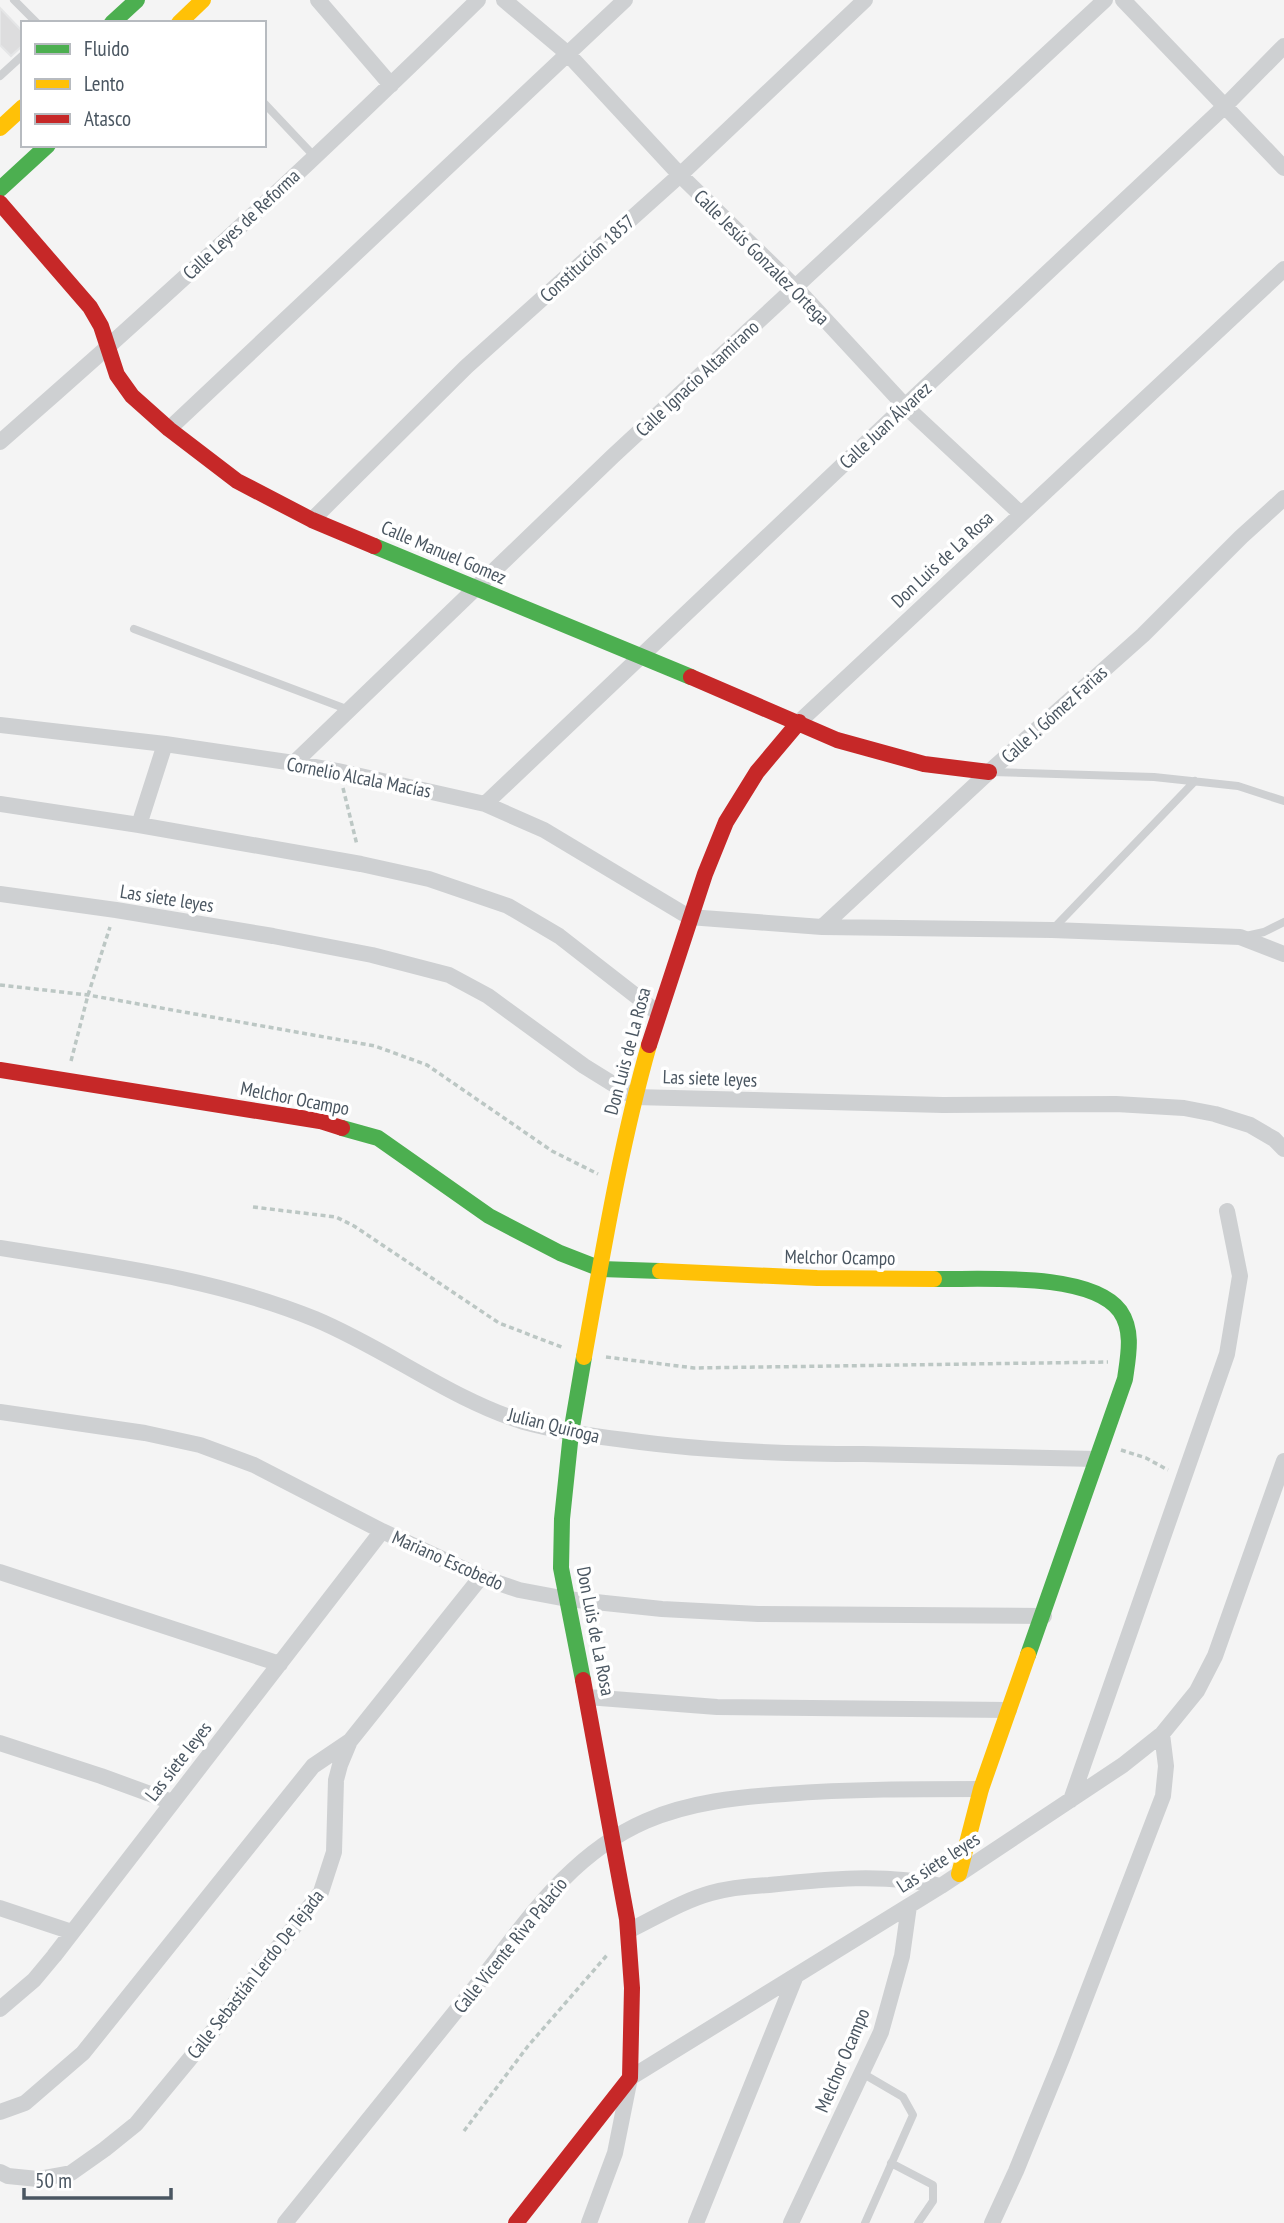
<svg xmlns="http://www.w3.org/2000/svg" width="1284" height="2223" viewBox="0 0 1284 2223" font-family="'PT Sans Narrow',sans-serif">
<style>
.building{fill:#ddddde;stroke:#e5e6e7;stroke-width:2}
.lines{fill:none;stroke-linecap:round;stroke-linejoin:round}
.path{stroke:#bcc7c4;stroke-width:3.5;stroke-dasharray:5 3.5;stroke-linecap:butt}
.lane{stroke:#ced0d2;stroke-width:8}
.street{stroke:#ced0d2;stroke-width:16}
.fast{stroke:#4caf50;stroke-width:16}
.slow{stroke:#ffc107;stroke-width:16}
.jam{stroke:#c62828;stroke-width:16}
.labels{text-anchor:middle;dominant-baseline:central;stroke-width:7;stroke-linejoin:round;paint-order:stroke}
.street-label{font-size:19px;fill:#4a5661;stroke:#fff}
</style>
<rect width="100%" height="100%" fill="#f4f4f4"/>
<!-- building -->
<path class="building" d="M 0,8 L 23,32 L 23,45 L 11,56 L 0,45 Z"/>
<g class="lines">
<!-- path -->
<path class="path" d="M 343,788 L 357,845
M 0,985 L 88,995 L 375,1046 L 427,1065 L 552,1151 L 598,1174
M 71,1061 L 88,995 L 110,927
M 253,1207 L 336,1217 L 354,1226 L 499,1323 L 564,1348
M 606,1357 L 694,1368 L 1108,1362
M 1121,1450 L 1146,1458 L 1168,1470
M 464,2131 L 528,2046 L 608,1954"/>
<!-- lane -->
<path class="lane" d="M 14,0 L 37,23
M 0,76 L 23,55
M 264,103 L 314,156
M 134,629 L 349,710
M 992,772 L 1154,777 L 1238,786 L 1284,801
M 1052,930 L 1195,781
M 1246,936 L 1264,932 L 1284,922
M 862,2073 L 903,2097 L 913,2115 L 865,2223
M 891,2163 L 933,2185 L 933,2201 L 918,2223"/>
<!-- street -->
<path class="street" d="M 318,0 L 391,85
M 504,0 L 567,53 L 680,175 L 795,287 L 905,406 L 1021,514
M 1123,0 L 1284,168
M 169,429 L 625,0
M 0,442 C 163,300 323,152 478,0
M 312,520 L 466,367 L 680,175 L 865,0
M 799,722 L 1284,269
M 0,725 L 165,744 L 294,763 L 338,771 L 485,804 L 544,830 L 689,917 L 822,927 L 1052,930 L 1240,937 L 1284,954
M 294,763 L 613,456 L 1105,0
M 0,804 L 139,825 L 361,864 L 429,879 L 508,906 L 559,936 L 658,1013
M 485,804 L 905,406 L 1224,107 L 1284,46
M 139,825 L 165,744
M 0,894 L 116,910 L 273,936 L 372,955 L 449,975 L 488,996 L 584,1066 L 634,1097 L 943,1105 L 1116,1104 L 1184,1108 L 1215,1114 L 1250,1125 L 1274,1139 L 1284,1149
M 822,927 L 989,772 L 1143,635 L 1241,537 L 1284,498
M 0,1248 C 106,1265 215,1278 315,1319 C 387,1349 450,1399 524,1422 C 557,1431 591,1436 625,1440 C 704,1451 783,1454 863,1454 C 940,1455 1018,1457 1096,1459
M 0,1412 L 145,1433 L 200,1445 L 254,1465 L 382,1531 L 481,1577 L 519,1590 L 567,1599 L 662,1609 L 758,1614 L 1044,1616
M 0,1572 L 280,1664
M 587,1697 L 717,1707 L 1009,1710
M 0,1743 L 101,1776 L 172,1802
M 1071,1800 L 1227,1354 L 1240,1276 L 1227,1211
M 0,1908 L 72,1932
M 628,1931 C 655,1918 682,1901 711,1893 C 729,1888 750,1886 769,1885 C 825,1879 886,1873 941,1886
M 0,2009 L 34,1980 L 54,1956 L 382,1531
M 0,2112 L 25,2103 L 83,2053 L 313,1766 L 350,1741
M 0,2172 L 8,2176 L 38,2179 L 71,2173 L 105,2149 L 136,2124 L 221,2021 L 321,1892 L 334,1852 L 336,1780 L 340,1765 L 350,1741 L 481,1577
M 285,2223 C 344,2149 404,2075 464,2001 C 519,1934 563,1857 646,1821 C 689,1802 739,1797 785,1794 C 850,1789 916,1789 981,1789
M 589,2223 L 615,2153 L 630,2078 L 941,1886 L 1123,1765 L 1162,1734 L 1197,1691 L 1215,1656 L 1284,1461
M 696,2223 L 795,1978
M 791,2223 L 881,2032 L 902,1956 L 909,1906
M 992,2223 L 1016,2171 L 1063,2056 L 1163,1796 L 1166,1766 L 1162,1734"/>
<!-- fast -->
<path class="fast" d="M 112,23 L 137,0
M 0,189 L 48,145
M 374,546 L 691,677
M 342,1128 L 378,1138 L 489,1216 L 560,1253 L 601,1269 L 660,1271
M 934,1279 C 980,1280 1090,1271 1120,1311 C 1134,1331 1128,1357 1125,1379 L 1028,1655
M 583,1680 L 561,1568 L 562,1519 L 571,1433 L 584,1357"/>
<!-- slow -->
<path class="slow" d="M 179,23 L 203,0
M 0,128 L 23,107
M 660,1271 L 817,1278 L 934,1279
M 584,1357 C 603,1252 620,1147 649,1045
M 959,1874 L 981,1789 L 1028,1655"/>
<!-- jam -->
<path class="jam" d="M 0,203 L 90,307 L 101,326 L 117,375 L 132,396 L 169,429 L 237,481 L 312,520 L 374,546
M 691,677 L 837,740 L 924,764 L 989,772
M 649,1045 L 705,874 L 726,822 L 757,772 L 799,722
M 0,1070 L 320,1121 L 342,1128
M 516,2223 L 630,2078 L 632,1988 L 627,1919 L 583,1680"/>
</g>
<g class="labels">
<!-- street labels -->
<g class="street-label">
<text transform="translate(241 224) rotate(-43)">Calle Leyes de Reforma</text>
<text transform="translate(762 257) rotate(45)">Calle Jesús Gonzalez Ortega</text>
<text transform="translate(587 258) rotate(-42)">Constitución 1857</text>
<text transform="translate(697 378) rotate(-43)">Calle Ignacio Altamirano</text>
<text transform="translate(885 425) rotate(-43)">Calle Juan Álvarez</text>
<text transform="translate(444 552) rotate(23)">Calle Manuel Gomez</text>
<text transform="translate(942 559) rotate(-43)">Don Luis de La Rosa</text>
<text transform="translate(1054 714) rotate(-42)">Calle J. Gómez Farias</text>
<text transform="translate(359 777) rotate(11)">Cornelio Alcala Macías</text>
<text transform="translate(167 898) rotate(9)">Las siete leyes</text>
<text transform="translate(627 1051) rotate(-75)">Don Luis de La Rosa</text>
<text transform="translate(710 1078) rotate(2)">Las siete leyes</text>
<text transform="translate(295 1098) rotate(11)">Melchor Ocampo</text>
<text transform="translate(840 1257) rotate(1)">Melchor Ocampo</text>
<text transform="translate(554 1425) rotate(14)">Julian Quiroga</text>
<text transform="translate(448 1560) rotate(24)">Mariano Escobedo</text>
<text transform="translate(596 1631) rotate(79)">Don Luis de La Rosa</text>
<text transform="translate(178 1761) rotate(-52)">Las siete leyes</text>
<text transform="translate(938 1862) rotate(-33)">Las siete leyes</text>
<text transform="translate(510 1945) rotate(-51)">Calle Vicente Riva Palacio</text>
<text transform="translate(255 1974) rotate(-52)">Calle Sebastián Lerdo De Tejada</text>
<text transform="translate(842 2060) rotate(-67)">Melchor Ocampo</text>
</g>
</g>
<!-- legend -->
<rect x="21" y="21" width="245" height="126" fill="#ffffff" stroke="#b7bbc0" stroke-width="2"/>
<rect x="35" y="44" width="35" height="10" fill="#4caf50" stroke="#b7bbc0" stroke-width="2"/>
<text x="84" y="56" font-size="21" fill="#4a5661">Fluido</text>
<rect x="35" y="79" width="35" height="10" fill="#ffc107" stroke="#b7bbc0" stroke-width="2"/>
<text x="84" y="91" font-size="21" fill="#4a5661">Lento</text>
<rect x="35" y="114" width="35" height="10" fill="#c62828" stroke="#b7bbc0" stroke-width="2"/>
<text x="84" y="126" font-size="21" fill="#4a5661">Atasco</text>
<!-- scale -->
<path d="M24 2188v10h147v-10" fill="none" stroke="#4a5661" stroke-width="3.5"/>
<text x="35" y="2188" font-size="21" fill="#4a5661" stroke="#ffffff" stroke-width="5" paint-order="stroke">50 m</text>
</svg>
